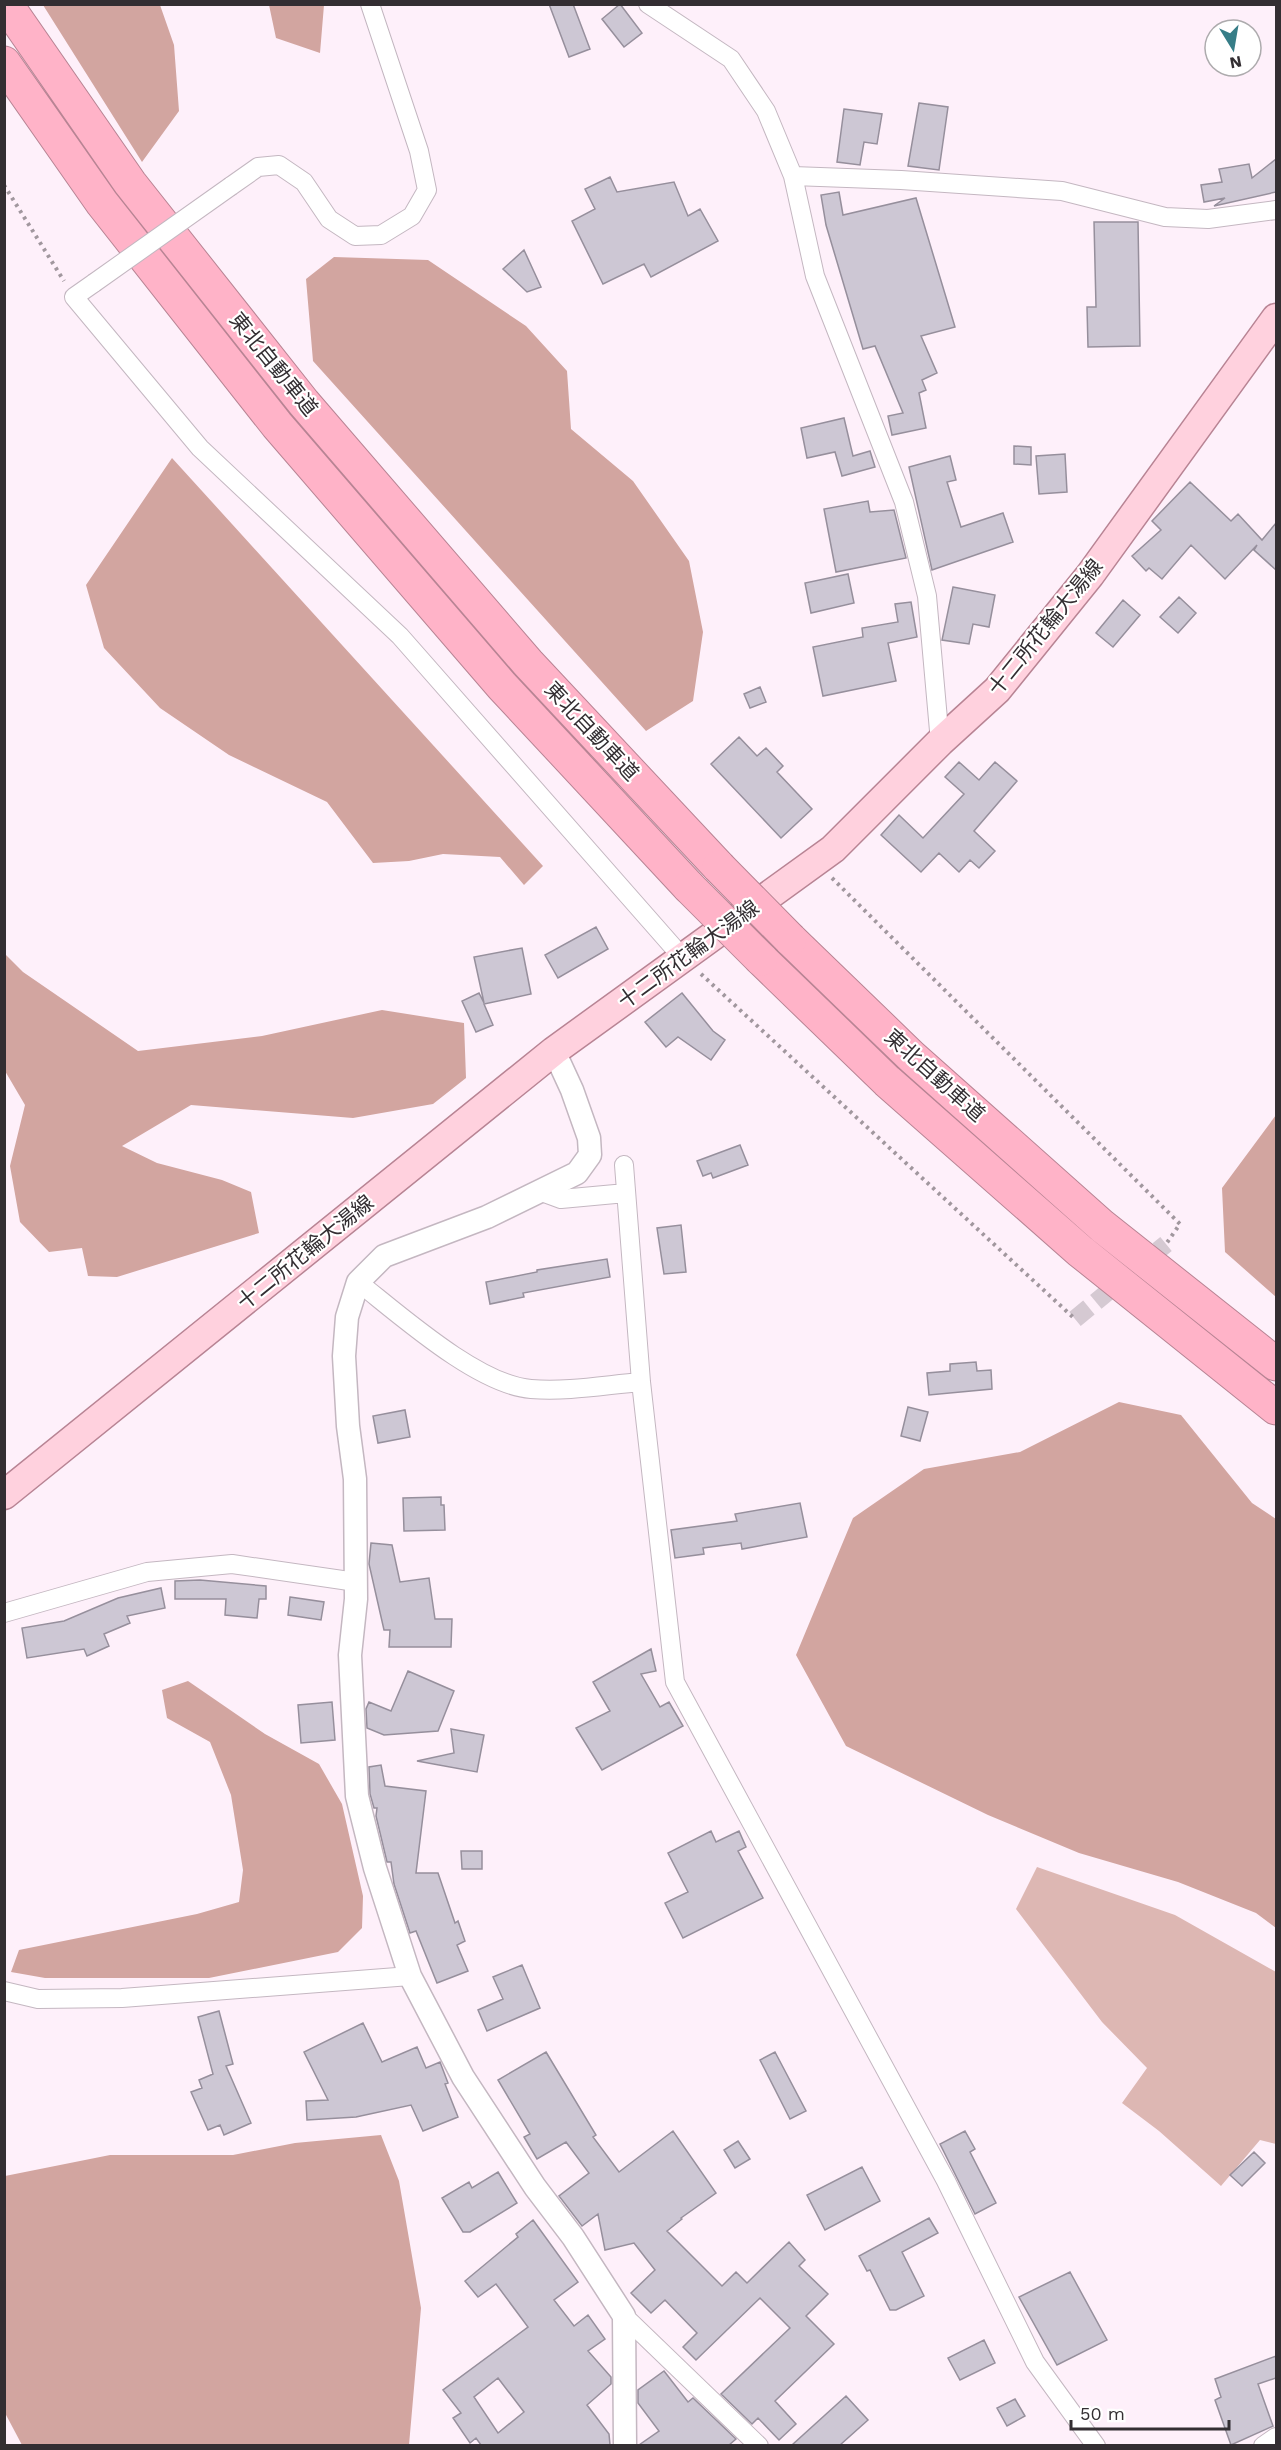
<svg xmlns="http://www.w3.org/2000/svg" width="1281" height="2450" viewBox="0 0 1281 2450" font-family="'Work Sans','Noto Sans JP',sans-serif">
<style>
.green{fill:#ddb7b3}
.forest{fill:#d2a5a0}
.building{fill:#cdc7d4;stroke:#968f9c;stroke-width:1.5;fill-rule:evenodd}
.lines{fill:none;stroke-linecap:round;stroke-linejoin:round}
.minor-tunnel{stroke:#d5c9d2;stroke-width:18;stroke-dasharray:18 9;stroke-linecap:butt}
.minor-casing{stroke:#c4b7c1;stroke-width:20}
.tertiary-casing{stroke:#c4b7c1;stroke-width:25}
.primary-casing{stroke:#b88494;stroke-width:31}
.motorway-casing{stroke:#b88494;stroke-width:35}
.path{stroke:#a1979e;stroke-width:4;stroke-dasharray:3 4.5;stroke-linecap:butt}
.minor{stroke:#fff;stroke-width:18}
.tertiary{stroke:#fff;stroke-width:22}
.primary{stroke:#ffd1de;stroke-width:28}
.motorway{stroke:#ffb3c8;stroke-width:33}
.minor-bridge-casing{stroke:#c4b7c1;stroke-width:20;stroke-linecap:butt}
.motorway-bridge-casing{stroke:#b88494;stroke-width:35;stroke-linecap:butt}
.minor-bridge{stroke:#fff;stroke-width:18}
.motorway-bridge{stroke:#ffb3c8;stroke-width:33}
.labels{text-anchor:middle;dominant-baseline:central;stroke-width:4.5;stroke-linejoin:round;paint-order:stroke}
.street-label{font-size:21px;fill:#332e32;stroke:#fff}
</style>
<rect width="100%" height="100%" fill="#fef0fa"/>
<!-- green -->
<path class="green" d="M 1037,1867 L 1175,1915 L 1276,1972 L 1276,2144 L 1260,2140 L 1221,2186 L 1159,2131 L 1122,2103 L 1147,2068 L 1102,2022 L 1016,1909 Z"/>
<!-- forest -->
<path class="forest" d="M 43,5 L 160,5 L 174,45 L 179,111 L 142,162 Z
M 269,5 L 324,5 L 320,53 L 276,38 Z
M 334,257 L 428,260 L 526,326 L 567,371 L 571,429 L 633,481 L 689,561 L 703,632 L 693,701 L 646,731 L 313,361 L 306,279 Z
M 172,458 L 543,866 L 524,885 L 500,857 L 443,854 L 409,861 L 373,863 L 327,802 L 229,755 L 160,708 L 104,648 L 86,585 Z
M 4,953 L 23,972 L 138,1051 L 262,1036 L 382,1010 L 464,1023 L 466,1078 L 433,1104 L 353,1118 L 191,1105 L 122,1146 L 157,1163 L 222,1180 L 251,1192 L 259,1233 L 117,1277 L 88,1276 L 82,1248 L 49,1252 L 20,1222 L 10,1166 L 25,1105 L 5,1071 Z
M 1276,1115 L 1276,1297 L 1225,1252 L 1222,1188 Z
M 1119,1402 L 1181,1415 L 1252,1503 L 1276,1519 L 1276,1928 L 1256,1913 L 1178,1882 L 1079,1853 L 988,1815 L 846,1746 L 796,1655 L 853,1518 L 924,1469 L 1020,1452 Z
M 188,1681 L 265,1734 L 319,1764 L 342,1804 L 363,1896 L 362,1928 L 338,1952 L 209,1978 L 45,1978 L 11,1972 L 19,1950 L 197,1914 L 239,1902 L 243,1870 L 231,1795 L 210,1742 L 167,1718 L 162,1690 Z
M 381,2135 L 399,2181 L 421,2308 L 409,2445 L 22,2445 L 5,2413 L 5,2176 L 110,2155 L 233,2155 L 295,2143 Z"/>
<!-- building -->
<path class="building" d="M 549,4 L 573,4 L 590,49 L 569,57 Z
M 620,4 L 642,33 L 624,47 L 602,19 Z
M 919,103 L 948,107 L 939,170 L 908,166 Z
M 844,109 L 882,114 L 877,144 L 864,142 L 860,165 L 837,162 Z
M 1276,159 L 1276,192 L 1214,206 L 1225,198 L 1204,202 L 1201,185 L 1222,182 L 1219,169 L 1249,164 L 1252,178 Z
M 610,177 L 617,192 L 674,182 L 688,216 L 700,209 L 718,241 L 651,277 L 644,264 L 603,284 L 572,221 L 595,209 L 585,189 Z
M 839,192 L 843,215 L 916,198 L 955,327 L 921,336 L 937,373 L 922,380 L 926,390 L 919,393 L 926,428 L 892,435 L 888,416 L 903,413 L 875,346 L 863,349 L 826,225 L 821,195 Z
M 1094,222 L 1138,222 L 1140,346 L 1088,347 L 1087,307 L 1096,307 Z
M 524,250 L 541,287 L 527,292 L 503,269 Z
M 844,418 L 853,456 L 870,451 L 875,467 L 842,476 L 835,452 L 807,458 L 801,428 Z
M 1014,446 L 1031,447 L 1031,465 L 1014,464 Z
M 1065,454 L 1067,492 L 1039,494 L 1036,456 Z
M 950,456 L 956,480 L 947,482 L 961,527 L 1003,513 L 1013,542 L 932,570 L 909,467 Z
M 1190,482 L 1231,521 L 1238,514 L 1262,540 L 1276,523 L 1276,570 L 1254,550 L 1257,545 L 1225,579 L 1191,545 L 1162,579 L 1149,568 L 1146,571 L 1132,556 L 1161,530 L 1152,521 Z
M 868,501 L 870,512 L 894,510 L 906,558 L 836,572 L 824,509 Z
M 848,574 L 854,603 L 811,613 L 805,583 Z
M 953,587 L 995,595 L 989,627 L 973,624 L 969,644 L 942,640 Z
M 1179,597 L 1196,613 L 1178,633 L 1160,617 Z
M 1123,600 L 1140,615 L 1113,647 L 1096,633 Z
M 911,602 L 917,637 L 888,643 L 896,681 L 823,696 L 813,647 L 863,637 L 862,628 L 898,622 L 895,604 Z
M 760,687 L 766,702 L 750,708 L 744,694 Z
M 739,737 L 757,756 L 766,748 L 783,766 L 777,772 L 812,809 L 781,838 L 711,764 Z
M 959,762 L 979,780 L 995,762 L 1017,781 L 974,831 L 995,851 L 979,868 L 970,860 L 959,872 L 939,853 L 921,872 L 881,835 L 899,815 L 923,838 L 964,794 L 945,777 Z
M 596,927 L 608,949 L 558,978 L 545,955 Z
M 522,948 L 531,994 L 484,1004 L 493,1025 L 476,1032 L 462,1001 L 479,993 L 484,1003 L 474,957 Z
M 682,993 L 713,1031 L 725,1040 L 711,1060 L 678,1037 L 666,1047 L 645,1022 Z
M 740,1145 L 748,1165 L 713,1178 L 711,1173 L 703,1176 L 697,1161 Z
M 681,1225 L 686,1272 L 664,1274 L 657,1228 Z
M 607,1259 L 610,1277 L 523,1293 L 524,1297 L 490,1304 L 486,1282 L 537,1272 L 537,1270 Z
M 976,1362 L 977,1371 L 991,1370 L 992,1389 L 929,1395 L 927,1373 L 950,1371 L 950,1364 Z
M 908,1407 L 928,1412 L 920,1441 L 901,1436 Z
M 405,1410 L 410,1437 L 378,1443 L 373,1416 Z
M 441,1497 L 441,1505 L 444,1505 L 445,1530 L 404,1531 L 403,1498 Z
M 800,1503 L 807,1537 L 742,1549 L 741,1543 L 703,1548 L 704,1554 L 675,1558 L 671,1530 L 737,1521 L 735,1514 Z
M 371,1543 L 392,1545 L 400,1582 L 429,1578 L 435,1619 L 452,1619 L 451,1647 L 389,1647 L 390,1630 L 384,1630 L 369,1564 Z
M 200,1580 L 266,1586 L 266,1599 L 259,1599 L 257,1618 L 225,1615 L 226,1599 L 175,1599 L 175,1581 Z
M 161,1588 L 165,1608 L 127,1616 L 130,1623 L 104,1634 L 109,1646 L 87,1656 L 84,1649 L 27,1658 L 22,1628 L 64,1621 L 118,1598 Z
M 290,1597 L 324,1602 L 321,1620 L 288,1615 Z
M 651,1649 L 656,1671 L 641,1674 L 660,1707 L 669,1702 L 683,1726 L 602,1770 L 576,1728 L 610,1711 L 593,1682 Z
M 408,1671 L 454,1691 L 438,1731 L 384,1735 L 367,1728 L 366,1709 L 369,1702 L 391,1711 Z
M 332,1702 L 335,1740 L 301,1743 L 298,1705 Z
M 451,1729 L 484,1735 L 477,1772 L 417,1761 L 454,1753 Z
M 381,1765 L 385,1786 L 426,1791 L 416,1873 L 438,1873 L 455,1923 L 458,1921 L 465,1941 L 457,1945 L 468,1971 L 437,1983 L 416,1931 L 410,1933 L 394,1884 L 391,1862 L 387,1862 L 376,1816 L 377,1808 L 374,1808 L 370,1794 L 369,1767 Z
M 711,1831 L 716,1842 L 739,1831 L 746,1847 L 738,1851 L 763,1898 L 683,1938 L 665,1903 L 688,1892 L 668,1853 Z
M 461,1851 L 482,1851 L 482,1869 L 462,1869 Z
M 522,1965 L 540,2008 L 487,2031 L 478,2010 L 503,1999 L 493,1977 Z
M 219,2011 L 233,2064 L 226,2066 L 251,2123 L 224,2135 L 220,2125 L 208,2130 L 191,2092 L 202,2088 L 199,2080 L 213,2074 L 198,2017 Z
M 363,2023 L 382,2062 L 417,2047 L 426,2068 L 440,2062 L 448,2083 L 445,2084 L 458,2117 L 423,2131 L 411,2105 L 356,2117 L 307,2120 L 306,2101 L 328,2100 L 304,2052 Z
M 546,2052 L 596,2135 L 593,2137 L 619,2172 L 673,2131 L 716,2193 L 681,2218 L 682,2219 L 667,2231 L 722,2286 L 736,2272 L 747,2283 L 789,2242 L 805,2260 L 799,2266 L 828,2294 L 806,2316 L 834,2344 L 775,2401 L 796,2424 L 779,2440 L 758,2418 L 752,2424 L 721,2394 L 790,2328 L 760,2298 L 696,2360 L 683,2347 L 697,2333 L 665,2300 L 651,2313 L 631,2293 L 655,2270 L 634,2243 L 605,2250 L 598,2214 L 582,2226 L 559,2196 L 589,2173 L 566,2142 L 537,2159 L 524,2137 L 530,2134 L 498,2080 Z
M 775,2052 L 806,2111 L 790,2119 L 760,2060 Z
M 965,2131 L 975,2149 L 970,2152 L 996,2203 L 975,2214 L 940,2144 Z
M 738,2141 L 750,2159 L 735,2168 L 724,2150 Z
M 1254,2152 L 1265,2163 L 1242,2186 L 1230,2175 Z
M 862,2167 L 880,2201 L 825,2230 L 807,2195 Z
M 498,2172 L 517,2203 L 470,2232 L 463,2232 L 442,2198 L 469,2182 L 472,2188 Z
M 929,2218 L 938,2233 L 902,2252 L 924,2296 L 896,2310 L 890,2310 L 870,2270 L 867,2271 L 859,2256 Z
M 533,2220 L 578,2282 L 554,2300 L 574,2326 L 588,2315 L 605,2339 L 588,2351 L 611,2377 L 611,2384 L 587,2405 L 609,2434 L 610,2445 L 481,2445 L 476,2438 L 470,2443 L 453,2418 L 461,2413 L 443,2390 L 528,2327 L 496,2284 L 478,2297 L 465,2281 L 518,2237 L 516,2234 ZM 498,2378 L 524,2412 L 498,2433 L 474,2397 Z
M 1070,2272 L 1107,2340 L 1057,2365 L 1019,2297 Z
M 984,2340 L 995,2363 L 960,2380 L 948,2358 Z
M 1276,2356 L 1276,2378 L 1258,2384 L 1273,2426 L 1231,2445 L 1215,2400 L 1221,2397 L 1215,2379 Z
M 664,2371 L 688,2402 L 693,2398 L 736,2439 L 729,2445 L 639,2445 L 659,2431 L 638,2403 L 638,2390 Z
M 846,2396 L 868,2420 L 840,2445 L 792,2445 Z
M 1015,2399 L 1025,2416 L 1007,2426 L 997,2408 Z"/>
<g class="lines">
<!-- minor-tunnel -->
<path class="minor-tunnel" d="M 1075,1319 L 1166,1244"/>
<defs>
<path id="minor" d="M 648,4 L 731,59 L 766,111 L 793,176 L 815,276 L 904,502 L 927,596 L 940,742
M 793,176 L 901,180 L 1062,191 L 1165,217 L 1208,219 L 1276,210
M 231,186 L 258,167 L 279,165 L 304,182 L 329,219 L 355,236 L 381,235 L 412,216 L 427,190 L 419,151 L 370,4
M 94,283 L 74,297 L 200,448 L 400,636 L 682,957
M 624,1165 L 641,1382 L 675,1682 L 946,2181 L 1035,2362 L 1096,2446
M 542,1192 L 561,1199 L 626,1193
M 358,1282 C 400,1315 478,1385 531,1389 C 567,1392 605,1385 641,1382
M 4,1613 L 147,1572 L 232,1564 L 356,1582
M 4,1991 L 38,1999 L 122,1998 L 410,1976
M 624,2316 L 759,2446
M 1263,2446 L 1276,2437"/>
<path id="tertiary" d="M 554,1051 L 572,1090 L 589,1138 L 590,1155 L 577,1173 L 487,1217 L 384,1256 L 358,1282 L 347,1317 L 344,1356 L 348,1426 L 355,1479 L 356,1599 L 350,1655 L 357,1796 L 375,1868 L 410,1976 L 463,2077 L 535,2187 L 573,2237 L 624,2316 L 625,2446"/>
<path id="primary" d="M 4,1495 L 554,1051 L 833,849 L 940,742 L 997,690 L 1090,575 L 1276,318"/>
<path id="motorway" d="M 6,4 L 130,183 L 304,403 L 528,663 L 719,867
M 4,63 L 102,203 L 277,425 L 502,686 L 689,887
M 790,939 L 911,1056 L 1102,1226 L 1276,1364
M 761,959 L 887,1081 L 1080,1251 L 1276,1408"/>
</defs>
<!-- minor casing -->
<use href="#minor" class="minor-casing"/>
<!-- tertiary casing -->
<use href="#tertiary" class="tertiary-casing"/>
<!-- primary casing -->
<use href="#primary" class="primary-casing"/>
<!-- motorway casing -->
<use href="#motorway" class="motorway-casing"/>
<!-- path -->
<path class="path" d="M 4,185 L 64,281
M 832,878 L 1180,1224 L 1166,1244
M 701,974 L 1075,1319"/>
<!-- minor -->
<use href="#minor" class="minor"/>
<!-- tertiary -->
<use href="#tertiary" class="tertiary"/>
<!-- primary -->
<use href="#primary" class="primary"/>
<!-- motorway -->
<use href="#motorway" class="motorway"/>
<defs>
<path id="minor-bridge" d="M 94,283 L 231,186"/>
<path id="motorway-bridge" d="M 719,867 L 790,939
M 689,887 L 761,959"/>
</defs>
<!-- minor-bridge casing -->
<use href="#minor-bridge" class="minor-bridge-casing"/>
<!-- motorway-bridge casing -->
<use href="#motorway-bridge" class="motorway-bridge-casing"/>
<!-- minor-bridge -->
<use href="#minor-bridge" class="minor-bridge"/>
<!-- motorway-bridge -->
<use href="#motorway-bridge" class="motorway-bridge"/>
</g>
<g class="labels">
<!-- street labels -->
<g class="street-label">
<text transform="translate(274 364) rotate(51)">東北自動車道</text>
<text transform="translate(1045 627) rotate(-51)">十二所花輪大湯線</text>
<text transform="translate(592 731) rotate(47)">東北自動車道</text>
<text transform="translate(688 954) rotate(-36)">十二所花輪大湯線</text>
<text transform="translate(935 1075) rotate(42)">東北自動車道</text>
<text transform="translate(305 1252) rotate(-39)">十二所花輪大湯線</text>
</g>
</g>
<!-- border -->
<rect width="1281" height="2450" fill="none" stroke="#332e32" stroke-width="12"/>
<!-- north arrow -->
<g transform="translate(1233 48) rotate(169)"><circle r="28" fill="#ffffff" stroke="#adabad" stroke-width="1.5"/>
<path d="M0-4.5L10 22L0 15L-10 22Z" fill="#367d87"/>
<text y="-9" font-size="16" font-weight="bold" text-anchor="middle" fill="#332e32">N</text>
</g>
<!-- scale -->
<path d="M1071 2420v9h158v-9" fill="none" stroke="#332e32" stroke-width="3"/>
<text x="1080" y="2420" font-size="18" fill="#332e32" stroke="#ffffff" stroke-width="4.5" paint-order="stroke">50 m</text>
</svg>
